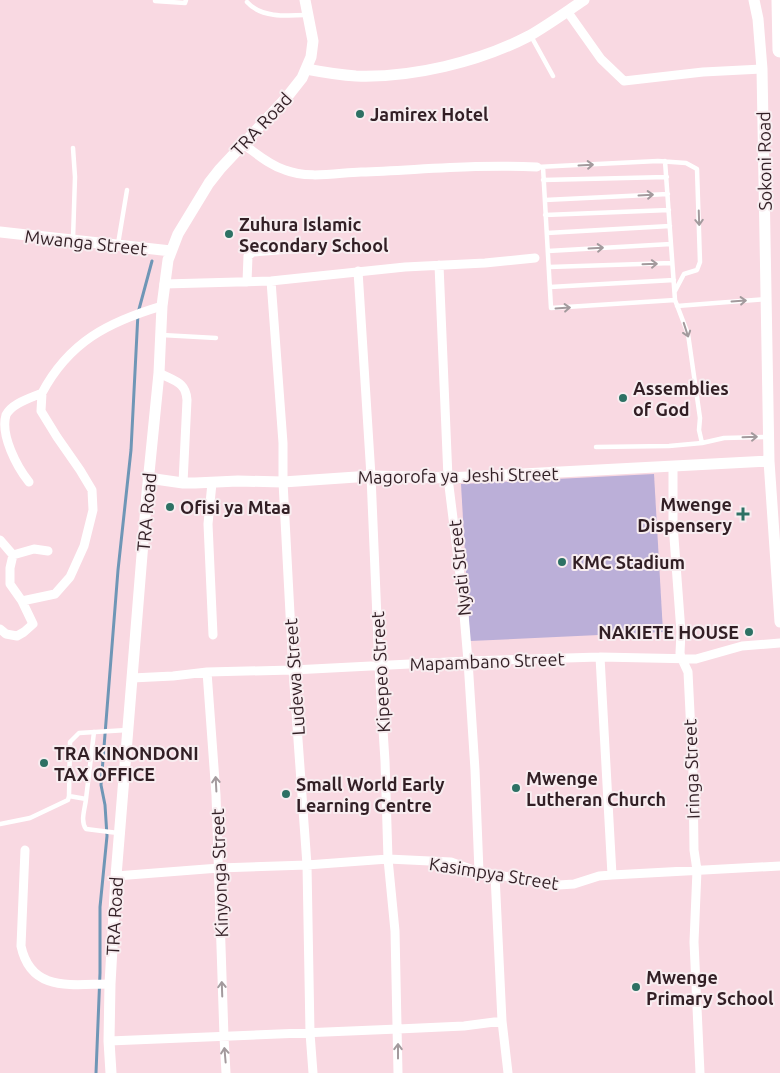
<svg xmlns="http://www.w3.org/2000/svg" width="780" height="1073" viewBox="0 0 780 1073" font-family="Ubuntu,sans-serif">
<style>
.green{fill:#bbafd8}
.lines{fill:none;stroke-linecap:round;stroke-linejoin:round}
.stream{stroke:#6f96b6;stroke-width:3}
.lane{stroke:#fff;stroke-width:4.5}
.street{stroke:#fff;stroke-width:9}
.secondary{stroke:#fff;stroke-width:11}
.highway{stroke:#fff;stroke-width:15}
.oneway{stroke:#a39a9d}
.poi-dot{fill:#2d7164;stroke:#f8edf0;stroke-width:2}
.labels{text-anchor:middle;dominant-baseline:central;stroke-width:4;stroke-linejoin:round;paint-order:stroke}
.poi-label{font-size:18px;font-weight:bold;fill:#321f25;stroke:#f8edf0;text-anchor:start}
.street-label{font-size:18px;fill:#321f25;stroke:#f8edf0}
</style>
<rect width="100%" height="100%" fill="#f9d9e2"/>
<!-- green -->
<path class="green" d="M 654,474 L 663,632 L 470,641 L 461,484 Z"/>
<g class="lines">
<!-- stream -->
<path class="stream" d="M 96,1073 L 100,973 L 100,907 L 107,836 L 105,805 L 101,785 L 118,570 L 131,450 L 138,313 L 152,261"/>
<!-- lane -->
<path class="lane" d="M 155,1 L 185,3 L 186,0
M 247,2 C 261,18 287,16 307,15
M 531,36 L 553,76
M 665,161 L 675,300 L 688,334 L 700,418 L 699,430 L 702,443 L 724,438 L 767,437
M 537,167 L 658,161 L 686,163 L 697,169 L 700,262 L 697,270 L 684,274 L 675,291
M 543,167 L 551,308 L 675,300
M 543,180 L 667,177
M 545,200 L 668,194
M 545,215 L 669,210
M 547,233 L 670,226
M 73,239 L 75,177 L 73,148
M 118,244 L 127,190
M 548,251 L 671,244
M 549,267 L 672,263
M 550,287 L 674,280
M 677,306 L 766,299
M 162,335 L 216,338
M 596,447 L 669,446 L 702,443
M 69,796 L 86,799 L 94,732
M 86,799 C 85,809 80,821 86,829 L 118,833
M 0,824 L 30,818 L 68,800 L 69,796 L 70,742 L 79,733 L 127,730"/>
<!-- street -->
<path class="street" d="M 567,11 L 601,59 L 624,81 L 703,72 L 762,69
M 243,144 C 256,153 269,165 285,170 C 308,179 336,173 361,172 C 419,170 478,164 537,167
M 439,265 L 448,478 L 462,591 L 468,661 L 475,770 L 479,872
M 358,271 L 371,476 L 379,666 L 385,761 L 388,859 L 395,931 L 398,1073
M 271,281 L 283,443 L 283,482 L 293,670 L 307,865 L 310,1033 L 313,1073
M 247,282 L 248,256 L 253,252 L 302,248
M 164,284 L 271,281 L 405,267 L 485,263 L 535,258
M 159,373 C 174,381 186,382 187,400 L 183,483
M 673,467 L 673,524 L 681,632 L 680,653 L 681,657 L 688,672 L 693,774 L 694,850 L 697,870 L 694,942 L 700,1073
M 29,482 C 17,467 0,435 6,415 C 12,403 31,398 42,393 C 69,342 108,322 162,306
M 212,483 L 208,524 L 213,635
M 0,540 L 13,555 L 34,549 L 48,551
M 22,601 L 55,594 L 70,577 L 84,546 L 93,510 L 92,490 L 80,470 L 57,437 L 41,411 L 42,393
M 0,629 L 6,634 L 17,636 L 24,632 L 33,624 L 22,601 L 10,584 L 10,568 L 13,555
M 600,657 L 612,875
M 207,672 L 216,795 L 224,1037 L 226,1073
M 132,678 L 173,676 L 207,672 L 293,670 L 468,661 L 600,657 L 696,659 L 742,646 L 780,643
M 25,850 L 21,946 C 31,993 72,984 110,984
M 495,875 L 502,1021 L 508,1073
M 116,876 L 219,868 L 307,865 L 388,859 L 451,862 L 479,872 L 559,885 L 574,884 L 599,876 L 612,875 L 780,866
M 109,1041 L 398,1029 L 464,1026 L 502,1021"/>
<!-- secondary -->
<path class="secondary" d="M 754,0 L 758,19 L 762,69 L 769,461 L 780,622
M 306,69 C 322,72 339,75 356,76 C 412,78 479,62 529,36 C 548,25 566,12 584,0
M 0,232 L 171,251
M 148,478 L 183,483 L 195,483 L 238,481 L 283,482 L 371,476 L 448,478 L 769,461
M 111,1073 L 109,1041 L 110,984 L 116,876 L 147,493 L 159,373 L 162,306 L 168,260 L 178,234 L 209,183 L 220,169 L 287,97 L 302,78 L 311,57 L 313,41 L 305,0"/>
<!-- highway -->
<path class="highway" d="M 779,0 L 780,50"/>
</g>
<!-- one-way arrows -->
<defs><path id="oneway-shaft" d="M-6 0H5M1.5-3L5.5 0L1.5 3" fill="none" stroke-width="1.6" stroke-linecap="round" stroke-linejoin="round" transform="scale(1.25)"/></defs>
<g class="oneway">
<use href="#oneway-shaft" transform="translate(586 165) rotate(-3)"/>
<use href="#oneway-shaft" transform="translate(646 195) rotate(-3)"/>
<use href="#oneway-shaft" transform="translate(699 218) rotate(88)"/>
<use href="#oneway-shaft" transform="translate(596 248) rotate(-3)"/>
<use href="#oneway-shaft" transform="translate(650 264) rotate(-2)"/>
<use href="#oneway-shaft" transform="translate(739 301) rotate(-4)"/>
<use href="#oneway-shaft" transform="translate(563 308) rotate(-4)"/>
<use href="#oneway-shaft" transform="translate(686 330) rotate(72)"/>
<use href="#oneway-shaft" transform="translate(750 437) rotate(-2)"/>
<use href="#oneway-shaft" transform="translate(216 784) rotate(-93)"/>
<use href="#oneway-shaft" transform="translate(222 989) rotate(-92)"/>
<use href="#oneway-shaft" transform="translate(398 1051) rotate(-90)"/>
<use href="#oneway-shaft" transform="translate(225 1055) rotate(-95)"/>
</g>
<!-- markers -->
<g class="poi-dot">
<circle cx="360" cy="114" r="5"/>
<circle cx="229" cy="234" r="5"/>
<circle cx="623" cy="398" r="5"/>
<circle cx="170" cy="507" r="5"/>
<path d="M740.5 506.5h5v5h5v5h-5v5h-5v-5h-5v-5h5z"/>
<circle cx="562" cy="562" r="5"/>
<circle cx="749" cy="632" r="5"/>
<circle cx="44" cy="763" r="5"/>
<circle cx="516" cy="788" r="5"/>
<circle cx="286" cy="794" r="5"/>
<circle cx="636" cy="987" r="5"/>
</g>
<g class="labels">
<!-- poi labels -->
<g class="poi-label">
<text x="370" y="114">Jamirex Hotel</text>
<text x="239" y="224">Zuhura Islamic<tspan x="239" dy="21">Secondary School</tspan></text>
<text x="633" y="388">Assemblies<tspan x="633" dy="21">of God</tspan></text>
<text x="732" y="504" text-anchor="end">Mwenge<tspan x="732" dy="21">Dispensery</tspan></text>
<text x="180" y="507">Ofisi ya Mtaa</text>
<text x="572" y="562">KMC Stadium</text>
<text x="739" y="632" text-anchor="end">NAKIETE HOUSE</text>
<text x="54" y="753">TRA KINONDONI<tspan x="54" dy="21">TAX OFFICE</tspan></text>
<text x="526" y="778">Mwenge<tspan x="526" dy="21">Lutheran Church</tspan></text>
<text x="296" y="784">Small World Early<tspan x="296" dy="21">Learning Centre</tspan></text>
<text x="646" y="977">Mwenge<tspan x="646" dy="21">Primary School</tspan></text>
</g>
<!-- street labels -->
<g class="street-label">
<text transform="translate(261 124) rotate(-47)">TRA Road</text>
<text transform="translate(764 161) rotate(-91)">Sokoni Road</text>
<text transform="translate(86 242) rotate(6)">Mwanga Street</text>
<text transform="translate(458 475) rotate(-1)">Magorofa ya Jeshi Street</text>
<text transform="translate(146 512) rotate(-85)">TRA Road</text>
<text transform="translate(459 568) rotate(-96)">Nyati Street</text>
<text transform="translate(487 661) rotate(-2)">Mapambano Street</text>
<text transform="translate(380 672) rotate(-93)">Kipepeo Street</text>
<text transform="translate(294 677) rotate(-94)">Ludewa Street</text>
<text transform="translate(691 769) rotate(-92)">Iringa Street</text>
<text transform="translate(219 873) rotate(-92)">Kinyonga Street</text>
<text transform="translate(494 873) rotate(9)">Kasimpya Street</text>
<text transform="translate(114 916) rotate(-87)">TRA Road</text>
</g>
</g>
</svg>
